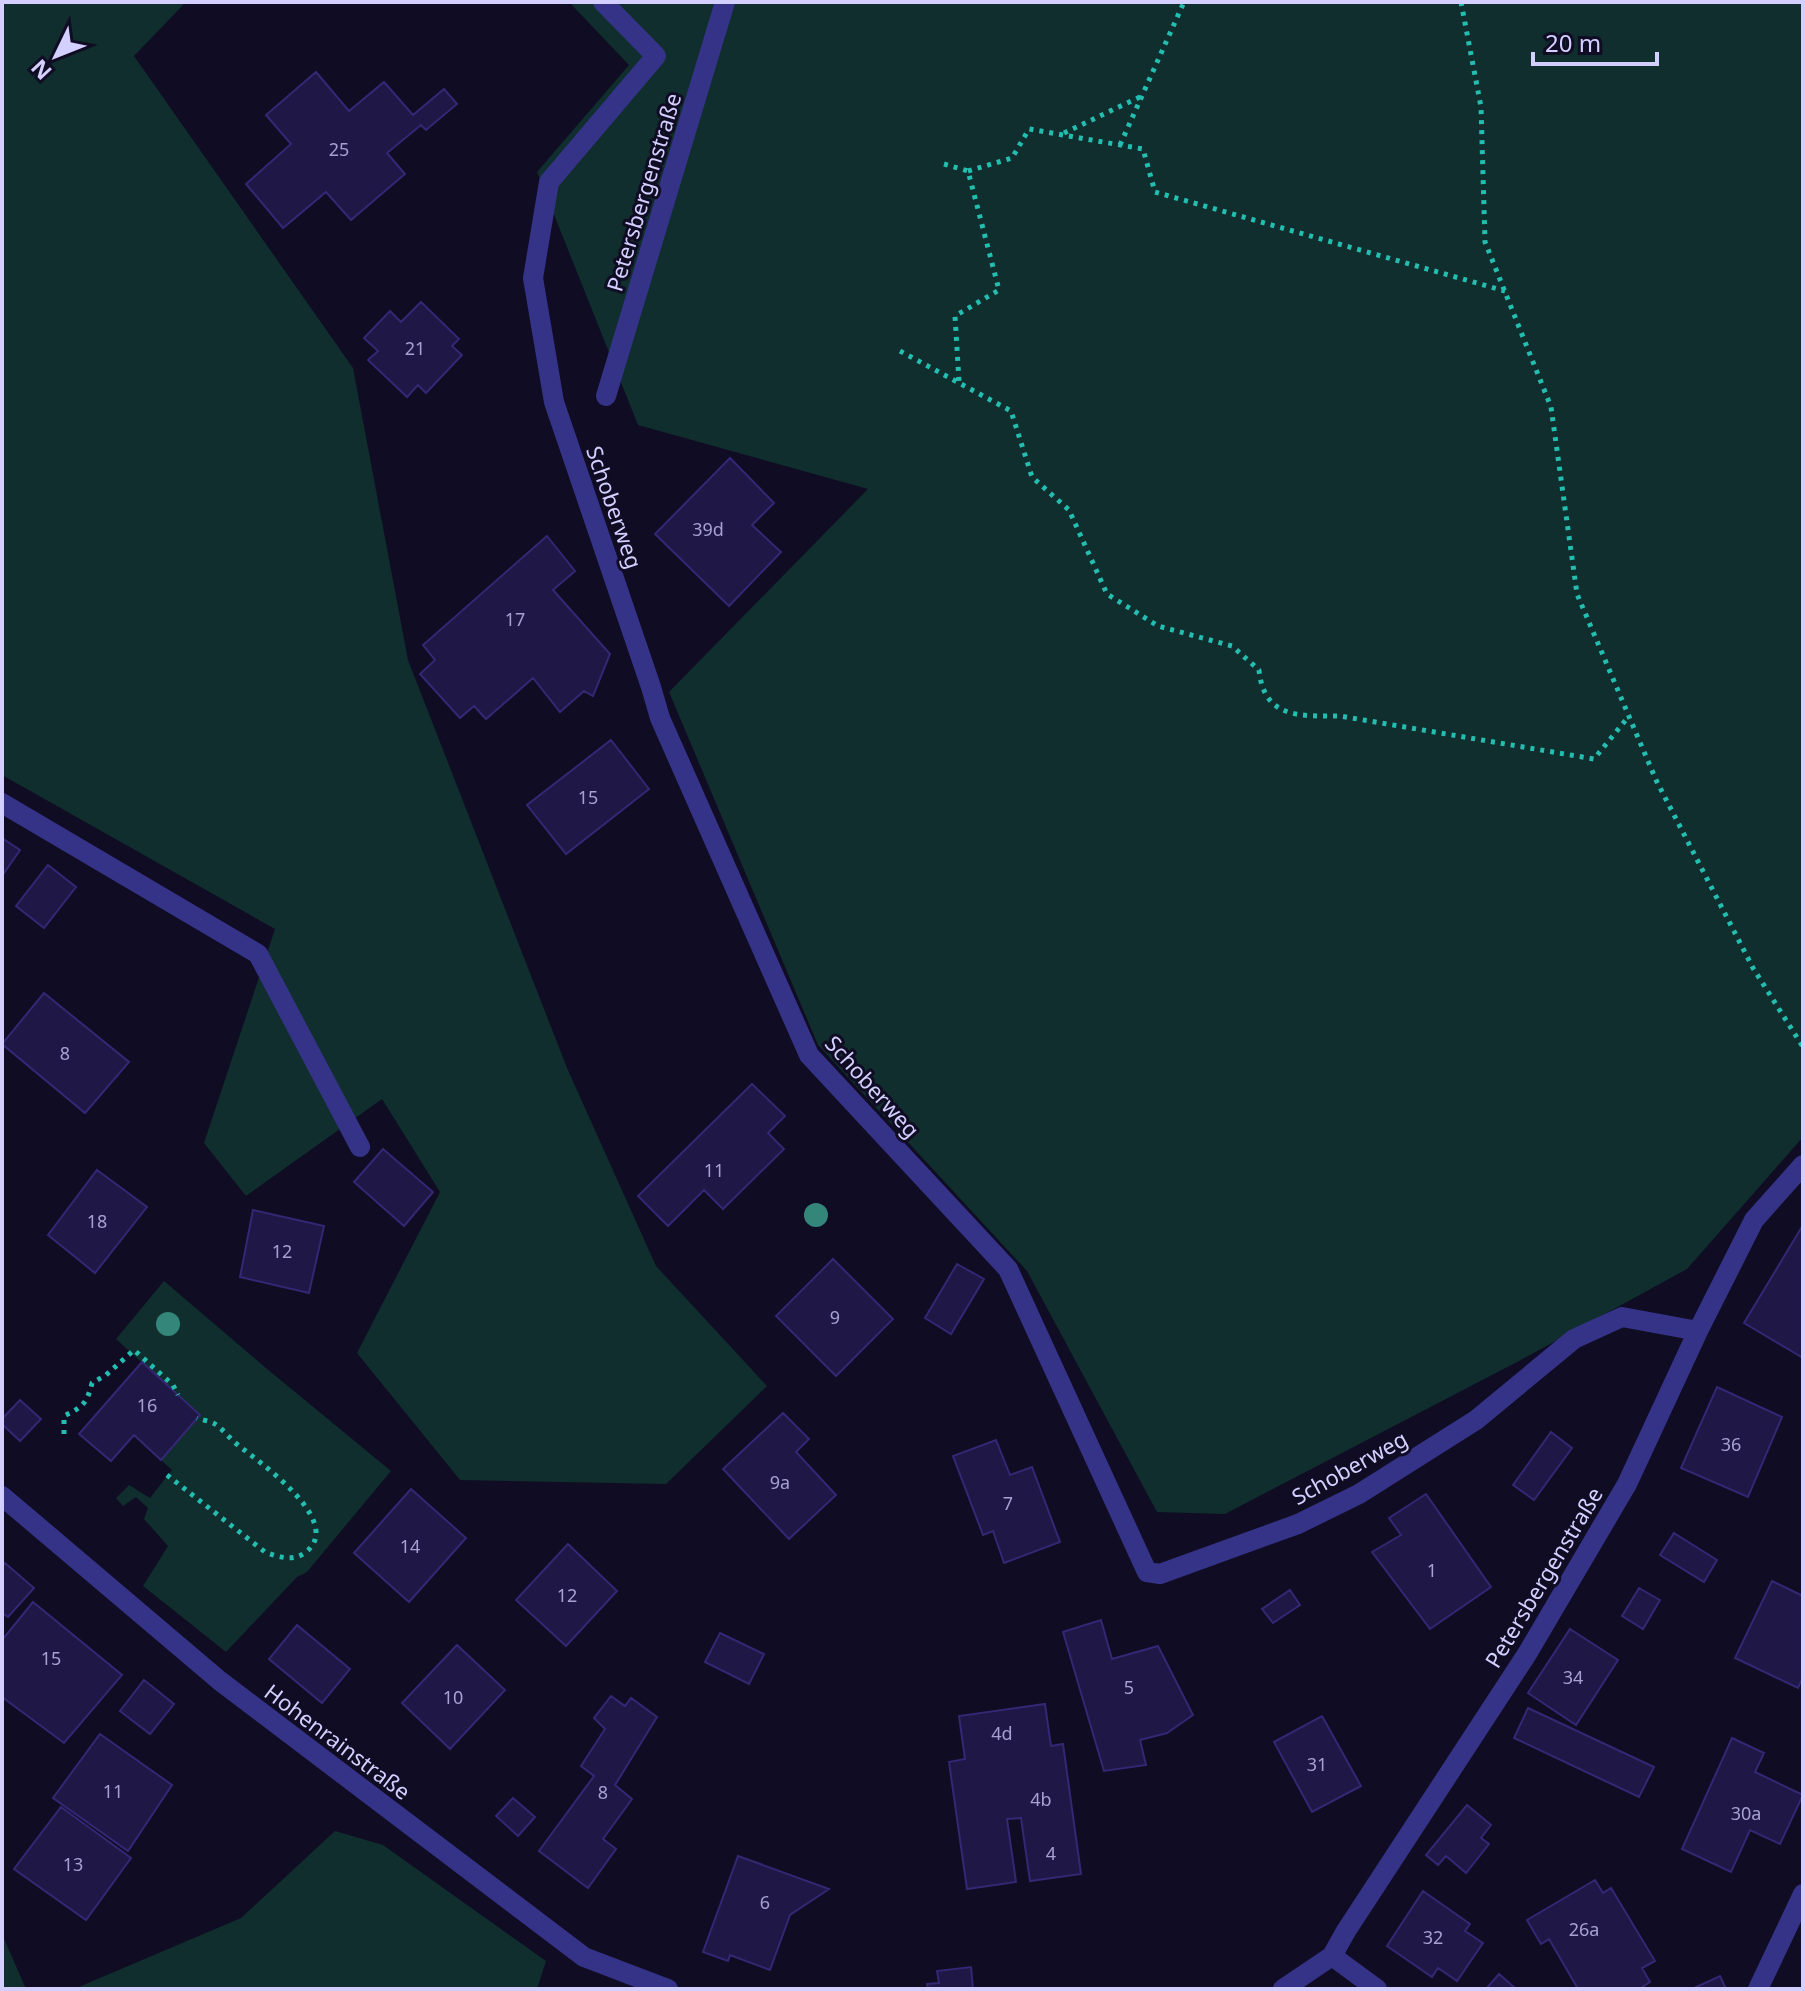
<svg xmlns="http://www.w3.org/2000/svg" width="1805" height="1991" viewBox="0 0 1805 1991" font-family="'Noto Sans',sans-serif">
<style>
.green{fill:#0f2e2d}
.building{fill:#1f1746;stroke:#342774;stroke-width:2}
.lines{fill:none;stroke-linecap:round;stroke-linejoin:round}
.path{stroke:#24beb1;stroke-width:5;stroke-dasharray:4 6;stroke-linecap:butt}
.minor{stroke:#353387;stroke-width:20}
.tree{fill:#34867a}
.labels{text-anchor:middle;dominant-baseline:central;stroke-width:6;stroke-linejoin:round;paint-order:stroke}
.number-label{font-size:18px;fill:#a6a1d1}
.street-label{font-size:22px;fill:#d3cfff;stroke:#100c24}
</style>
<rect width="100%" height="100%" fill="#100c24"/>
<!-- green -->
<path class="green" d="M 2,2 L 186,2 L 134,56 L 353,368 L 408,660 L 567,1068 L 656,1266 L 767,1386 L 666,1484 L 460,1480 L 357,1353 L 440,1192 L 382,1099 L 246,1196 L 204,1143 L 275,929 L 2,775 Z
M 569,2 L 1803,2 L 1803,1137 L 1687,1269 L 1517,1362 L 1225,1514 L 1157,1512 L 1027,1271 L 818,1045 L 669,692 L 868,489 L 638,425 L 537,172 L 629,65 Z
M 164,1281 L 266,1368 L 391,1471 L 307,1572 L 297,1577 L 226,1652 L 143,1586 L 168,1546 L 144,1519 L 148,1508 L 136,1497 L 123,1506 L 116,1498 L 129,1485 L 150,1498 L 172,1470 L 161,1460 L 200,1415 L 116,1339 Z
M 335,1831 L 383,1845 L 546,1961 L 537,1989 L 74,1989 L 241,1918 Z
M 2,1934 L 26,1989 L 2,1989 Z"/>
<!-- building -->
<path class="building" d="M 316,72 L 349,111 L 384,82 L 413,115 L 444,89 L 457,104 L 426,130 L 421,125 L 387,153 L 405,174 L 351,220 L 326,192 L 283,228 L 246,184 L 291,144 L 266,115 Z
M 421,302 L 459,339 L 452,346 L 462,355 L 426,393 L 418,385 L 407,397 L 368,360 L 378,351 L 364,338 L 390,311 L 401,322 Z
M 730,458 L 774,503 L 752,525 L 781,552 L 729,606 L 655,534 Z
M 547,536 L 575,571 L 553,590 L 610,654 L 593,696 L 584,691 L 560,712 L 533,678 L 486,719 L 474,706 L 460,718 L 420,674 L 435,660 L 423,645 Z
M 611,740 L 649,789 L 566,854 L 527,805 Z
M 2,838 L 20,850 L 2,876 Z
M 48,865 L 76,887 L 44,928 L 16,906 Z
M 44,993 L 129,1062 L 85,1113 L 2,1044 Z
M 752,1084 L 785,1116 L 768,1133 L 784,1149 L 723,1209 L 704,1190 L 668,1226 L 638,1196 Z
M 383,1149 L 433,1192 L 404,1226 L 354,1182 Z
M 97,1170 L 147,1207 L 95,1273 L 48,1235 Z
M 253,1210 L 324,1226 L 309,1293 L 240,1277 Z
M 1803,1225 L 1803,1358 L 1744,1323 Z
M 833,1259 L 893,1319 L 836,1376 L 776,1316 Z
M 957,1264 L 984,1279 L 951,1334 L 925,1318 Z
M 142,1362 L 200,1415 L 161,1460 L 134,1435 L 111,1461 L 79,1434 Z
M 1717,1387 L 1782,1417 L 1748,1497 L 1681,1468 Z
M 20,1400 L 41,1419 L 20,1441 L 2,1424 L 2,1419 Z
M 783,1413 L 809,1439 L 796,1452 L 836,1495 L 789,1539 L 723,1469 Z
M 1551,1432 L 1572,1448 L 1534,1500 L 1513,1485 Z
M 996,1440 L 1010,1475 L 1032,1467 L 1060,1542 L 1004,1563 L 993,1531 L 983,1535 L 953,1456 Z
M 411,1489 L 466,1538 L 409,1602 L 354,1553 Z
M 1426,1494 L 1491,1587 L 1430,1629 L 1372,1552 L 1401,1535 L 1389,1518 Z
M 1674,1533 L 1717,1560 L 1704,1582 L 1660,1555 Z
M 568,1544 L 617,1591 L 566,1646 L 516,1600 Z
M 5,1563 L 34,1588 L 8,1617 L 2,1613 L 2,1566 Z
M 1772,1581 L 1803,1596 L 1803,1677 L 1798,1688 L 1735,1658 Z
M 1639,1588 L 1660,1600 L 1643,1629 L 1622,1616 Z
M 1290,1590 L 1300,1605 L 1273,1623 L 1262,1609 Z
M 33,1602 L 122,1675 L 64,1743 L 2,1697 L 2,1640 Z
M 1101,1620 L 1112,1659 L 1158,1646 L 1193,1715 L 1167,1733 L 1140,1740 L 1146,1765 L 1104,1771 L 1063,1632 Z
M 297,1625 L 350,1669 L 322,1703 L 269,1659 Z
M 1570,1629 L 1618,1660 L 1576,1725 L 1528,1693 Z
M 720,1633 L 764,1654 L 749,1684 L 705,1662 Z
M 457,1645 L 505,1690 L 450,1749 L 402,1703 Z
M 144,1680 L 174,1704 L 150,1734 L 120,1711 Z
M 611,1696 L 625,1706 L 631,1698 L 657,1717 L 615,1785 L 632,1799 L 603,1839 L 616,1849 L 588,1888 L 539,1851 L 594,1776 L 581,1766 L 605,1729 L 594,1718 Z
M 1045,1704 L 1051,1746 L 1063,1744 L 1081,1874 L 1030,1881 L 1021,1818 L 1007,1819 L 1016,1882 L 967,1889 L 949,1762 L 965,1759 L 959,1716 Z
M 1528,1708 L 1654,1767 L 1639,1797 L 1514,1738 Z
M 1322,1716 L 1361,1786 L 1312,1812 L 1274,1742 Z
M 100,1734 L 172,1785 L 128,1851 L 53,1798 Z
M 1732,1738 L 1764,1753 L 1755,1772 L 1803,1795 L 1780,1844 L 1750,1830 L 1731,1872 L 1682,1849 Z
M 513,1798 L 535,1817 L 518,1836 L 496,1816 Z
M 1467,1805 L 1491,1825 L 1481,1838 L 1489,1844 L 1466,1873 L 1446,1856 L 1438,1865 L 1426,1855 Z
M 61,1807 L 131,1858 L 86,1920 L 14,1869 Z
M 738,1856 L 829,1889 L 790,1915 L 770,1970 L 730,1955 L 728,1961 L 703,1952 Z
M 1595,1880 L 1603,1893 L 1611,1888 L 1655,1961 L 1642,1968 L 1650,1982 L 1639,1989 L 1578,1989 L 1549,1939 L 1541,1944 L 1527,1920 Z
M 1423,1891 L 1470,1924 L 1465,1931 L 1483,1943 L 1457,1981 L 1438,1968 L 1432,1977 L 1387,1946 Z
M 971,1967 L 973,1989 L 928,1989 L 927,1984 L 939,1983 L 937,1971 Z
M 1499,1974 L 1516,1989 L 1486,1989 Z
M 1720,1976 L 1726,1989 L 1692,1989 Z"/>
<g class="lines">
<!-- path -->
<path class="path" d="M 1461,2 L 1481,107 L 1485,242 L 1551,407 L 1577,594 L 1656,780 L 1753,968 L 1803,1047
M 1064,133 L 1142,96
M 1120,145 L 1184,2
M 944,164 L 968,171 L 999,290 L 955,316 L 959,381
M 968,171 L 1012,158 L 1029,129 L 1143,149 L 1155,192 L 1505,291
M 900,351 L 1011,411 L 1032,477 L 1069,510 L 1107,594 L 1158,626 L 1232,646 L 1259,670 C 1264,719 1300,716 1340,716 L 1594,759 L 1629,716
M 64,1434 L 64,1416 C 83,1407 87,1403 92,1383 L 106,1375 L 134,1350 L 173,1385 L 178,1395
M 167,1475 L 265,1552 C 279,1557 293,1562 306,1552 C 345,1521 259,1462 238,1445 C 230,1439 223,1429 215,1424 C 210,1421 202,1420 197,1418"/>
<!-- minor -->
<path class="minor" d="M 603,2 L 656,56 L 549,182 L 533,278 L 554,402 L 651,687 L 660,718 L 809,1055 L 1008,1269 L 1147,1572 L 1160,1574 L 1298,1524 L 1359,1494 L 1476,1420 L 1574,1339 L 1622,1317 L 1698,1331
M 606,396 L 725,2
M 2,803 L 258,954 L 360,1147
M 2,1496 L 220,1681 L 584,1957 L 668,1989
M 1332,1956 L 1377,1989
M 1283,1989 L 1332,1956 L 1346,1931 L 1527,1654 L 1627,1484 L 1698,1331 L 1754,1220 L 1803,1165
M 1758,1989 L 1803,1894"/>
</g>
<!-- trees -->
<g class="tree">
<circle cx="816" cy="1215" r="12"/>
<circle cx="168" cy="1324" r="12"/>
</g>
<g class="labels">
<!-- number labels -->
<g class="number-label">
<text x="339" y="149">25</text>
<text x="415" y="348">21</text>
<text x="708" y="529">39d</text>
<text x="515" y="619">17</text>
<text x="588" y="797">15</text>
<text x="65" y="1053">8</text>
<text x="714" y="1170">11</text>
<text x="97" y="1221">18</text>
<text x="282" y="1251">12</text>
<text x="835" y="1317">9</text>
<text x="147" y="1405">16</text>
<text x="1731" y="1444">36</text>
<text x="780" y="1482">9a</text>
<text x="1008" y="1503">7</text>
<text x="410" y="1546">14</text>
<text x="1432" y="1570">1</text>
<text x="567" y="1595">12</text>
<text x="51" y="1658">15</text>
<text x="1573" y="1677">34</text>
<text x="1129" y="1687">5</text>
<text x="453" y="1697">10</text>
<text x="1002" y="1733">4d</text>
<text x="1317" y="1764">31</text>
<text x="113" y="1791">11</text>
<text x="603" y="1792">8</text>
<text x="1041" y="1799">4b</text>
<text x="1746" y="1813">30a</text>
<text x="1051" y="1853">4</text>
<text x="73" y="1864">13</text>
<text x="765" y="1902">6</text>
<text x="1584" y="1929">26a</text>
<text x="1433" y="1937">32</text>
</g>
<!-- street labels -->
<g class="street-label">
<text transform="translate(643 192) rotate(-73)">Petersbergenstraße</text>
<text transform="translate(615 507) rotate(71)">Schoberweg</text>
<text transform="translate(873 1086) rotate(48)">Schoberweg</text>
<text transform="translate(1349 1467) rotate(-29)">Schoberweg</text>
<text transform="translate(1543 1577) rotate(-59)">Petersbergenstraße</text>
<text transform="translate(338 1741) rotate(37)">Hohenrainstraße</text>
</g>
</g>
<!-- border -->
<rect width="1805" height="1991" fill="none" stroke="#d3cfff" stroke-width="8"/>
<!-- north arrow -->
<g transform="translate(56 56) rotate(227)" stroke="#100c24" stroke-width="6" paint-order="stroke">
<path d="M0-6L14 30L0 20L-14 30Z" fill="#d3cfff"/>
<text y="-12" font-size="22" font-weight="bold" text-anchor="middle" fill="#d3cfff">N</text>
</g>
<!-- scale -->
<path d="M1533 52v12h124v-12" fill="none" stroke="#d3cfff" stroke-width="4"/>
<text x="1545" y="52" font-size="24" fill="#d3cfff" stroke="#100c24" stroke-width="6" paint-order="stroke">20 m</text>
</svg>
